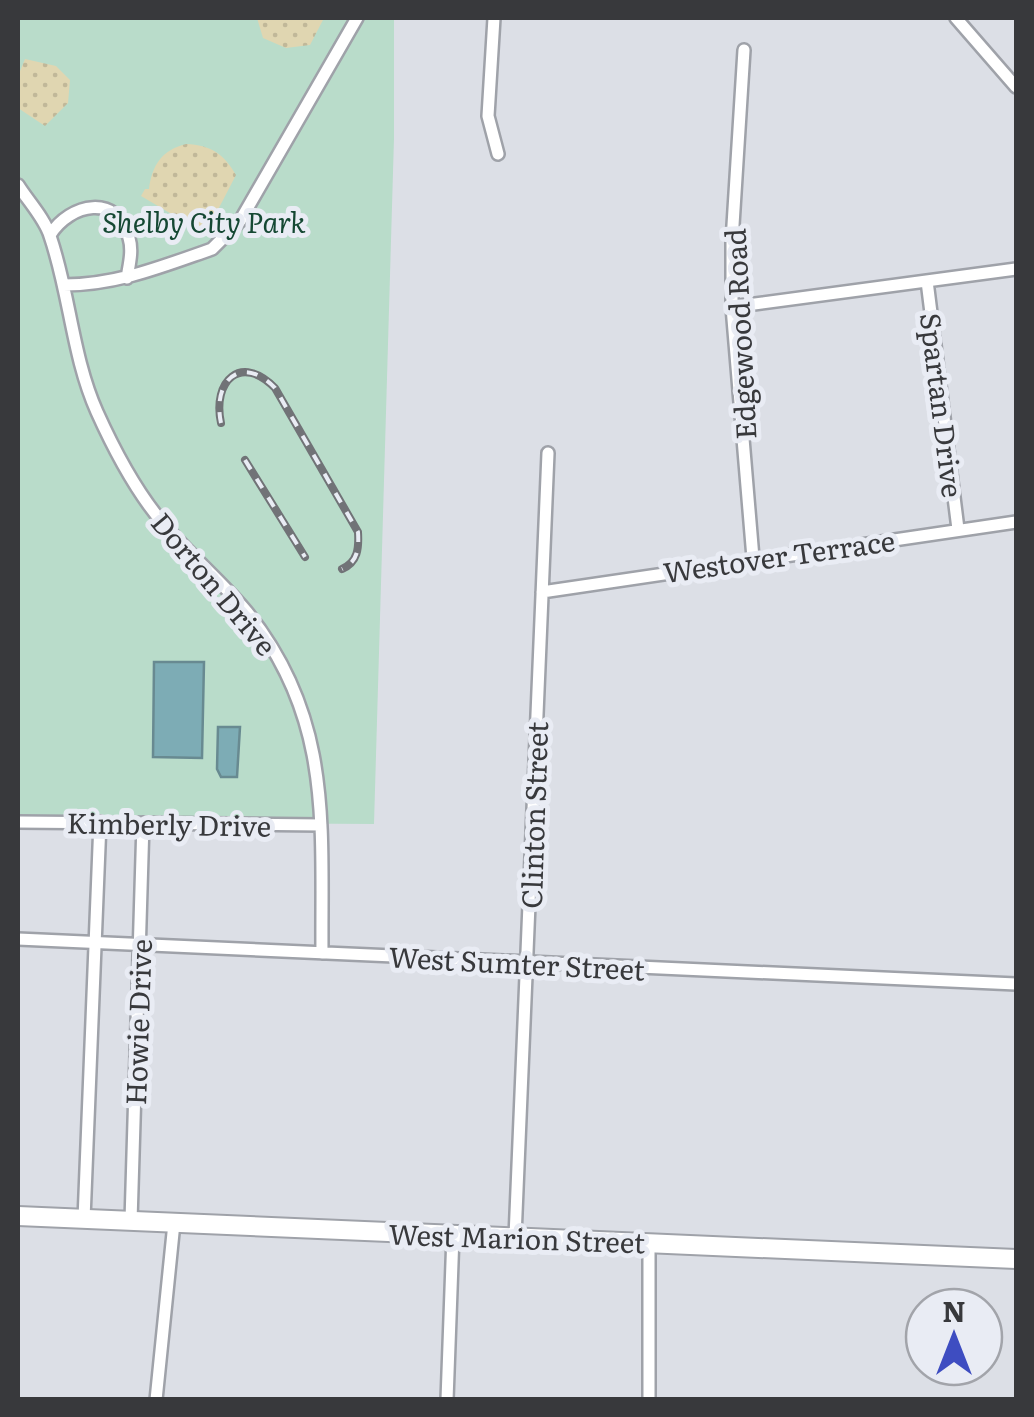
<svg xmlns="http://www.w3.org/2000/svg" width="1034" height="1417" viewBox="0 0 1034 1417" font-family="Literata,serif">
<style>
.green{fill:#b9dcca}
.sand{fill:url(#sand-dots)}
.water{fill:#7dacb5;stroke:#688a91;stroke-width:2.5}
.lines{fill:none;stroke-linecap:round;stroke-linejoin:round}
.street-casing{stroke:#9fa2a9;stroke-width:16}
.primary-casing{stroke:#9fa2a9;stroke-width:22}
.street{stroke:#fff;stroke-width:11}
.primary{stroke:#fff;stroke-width:18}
.rail-casing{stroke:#717377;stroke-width:8}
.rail{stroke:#e9ecf4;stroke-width:4;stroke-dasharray:11;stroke-linecap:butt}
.labels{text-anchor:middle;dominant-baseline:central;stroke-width:10;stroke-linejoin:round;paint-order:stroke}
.park-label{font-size:28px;font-style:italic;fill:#154833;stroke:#e9ecf4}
.street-label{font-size:28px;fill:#38393c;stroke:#e9ecf4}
</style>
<defs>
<pattern id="sand-dots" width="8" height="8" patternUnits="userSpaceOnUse" patternTransform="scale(2.5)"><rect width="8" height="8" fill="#e0d6b1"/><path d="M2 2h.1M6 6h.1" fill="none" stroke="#c1b899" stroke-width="1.8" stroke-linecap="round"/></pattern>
</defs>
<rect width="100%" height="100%" fill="#dcdfe6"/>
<!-- green -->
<path class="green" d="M 18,18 L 394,18 L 394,138 L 374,824 L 18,822 Z"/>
<!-- sand -->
<path class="sand" d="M 257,18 L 324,18 L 310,45 L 286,48 L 263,38 Z
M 25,59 L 56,66 L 70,80 L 68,103 L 45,126 L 18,108 L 18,76 Z
M 186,144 C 211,145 224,154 236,175 L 209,227 L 197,229 L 141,196 L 145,189 L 149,189 C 152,165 162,150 186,144 Z"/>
<!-- water -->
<path class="water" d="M 154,662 L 204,662 L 202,758 L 153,757 Z
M 218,727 L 240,727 L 237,777 L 221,777 L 217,769 Z"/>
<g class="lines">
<defs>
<path id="street" d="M 494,18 L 488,116 L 498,154
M 956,18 L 1016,87
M 744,50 L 732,241 L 732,307 L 753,558
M 18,185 C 28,201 45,219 50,236 C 70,294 72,356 97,412 C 115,452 139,497 168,529 C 193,558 223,583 247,612 C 333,719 321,825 322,953
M 50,235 C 70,203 118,193 129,238 C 133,251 129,265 127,278
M 927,281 L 958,529
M 64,285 C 117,285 163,266 212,249 L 240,221 L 357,18
M 732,307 L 1016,269
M 542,592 L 1016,522
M 18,822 L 321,825
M 18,939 L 1016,984
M 84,1219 L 100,822
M 131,1221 L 143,823
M 515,1237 L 548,453
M 156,1400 L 174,1223
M 447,1400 L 453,1235
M 649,1400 L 649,1243"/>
<path id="primary" d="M 18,1216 L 1016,1259"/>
</defs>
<!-- street casing -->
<use href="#street" class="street-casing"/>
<!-- primary casing -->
<use href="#primary" class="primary-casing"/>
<!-- street -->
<use href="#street" class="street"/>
<!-- primary -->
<use href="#primary" class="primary"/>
<defs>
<path id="rail" d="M 221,423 C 212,381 241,353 275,388 L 358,532 C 359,548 358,562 342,569
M 245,460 L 305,557"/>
</defs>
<!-- rail casing -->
<use href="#rail" class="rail-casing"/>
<!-- rail -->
<use href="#rail" class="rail"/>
</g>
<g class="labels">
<!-- park labels -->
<g class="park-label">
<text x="204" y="221">Shelby City Park</text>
</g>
<!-- street labels -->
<g class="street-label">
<text transform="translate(739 334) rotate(-93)">Edgewood Road</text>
<text transform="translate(943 405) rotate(83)">Spartan Drive</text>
<text transform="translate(779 555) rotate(-8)">Westover Terrace</text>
<text transform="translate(215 583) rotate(50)">Dorton Drive</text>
<text transform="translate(533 815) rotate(-88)">Clinton Street</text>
<text transform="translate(169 823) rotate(1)">Kimberly Drive</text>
<text transform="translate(517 962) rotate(3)">West Sumter Street</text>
<text transform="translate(137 1022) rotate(-88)">Howie Drive</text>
<text transform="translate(517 1237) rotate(2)">West Marion Street</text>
</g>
</g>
<!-- border -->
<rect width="1034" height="1417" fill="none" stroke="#38393c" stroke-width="40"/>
<!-- north arrow -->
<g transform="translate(954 1337)"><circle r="48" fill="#e9ecf4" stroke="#a2a4aa" stroke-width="2.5"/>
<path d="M0-8L18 38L0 25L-18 38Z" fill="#3e4dc1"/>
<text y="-15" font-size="28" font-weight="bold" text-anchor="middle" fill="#38393c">N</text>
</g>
</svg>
